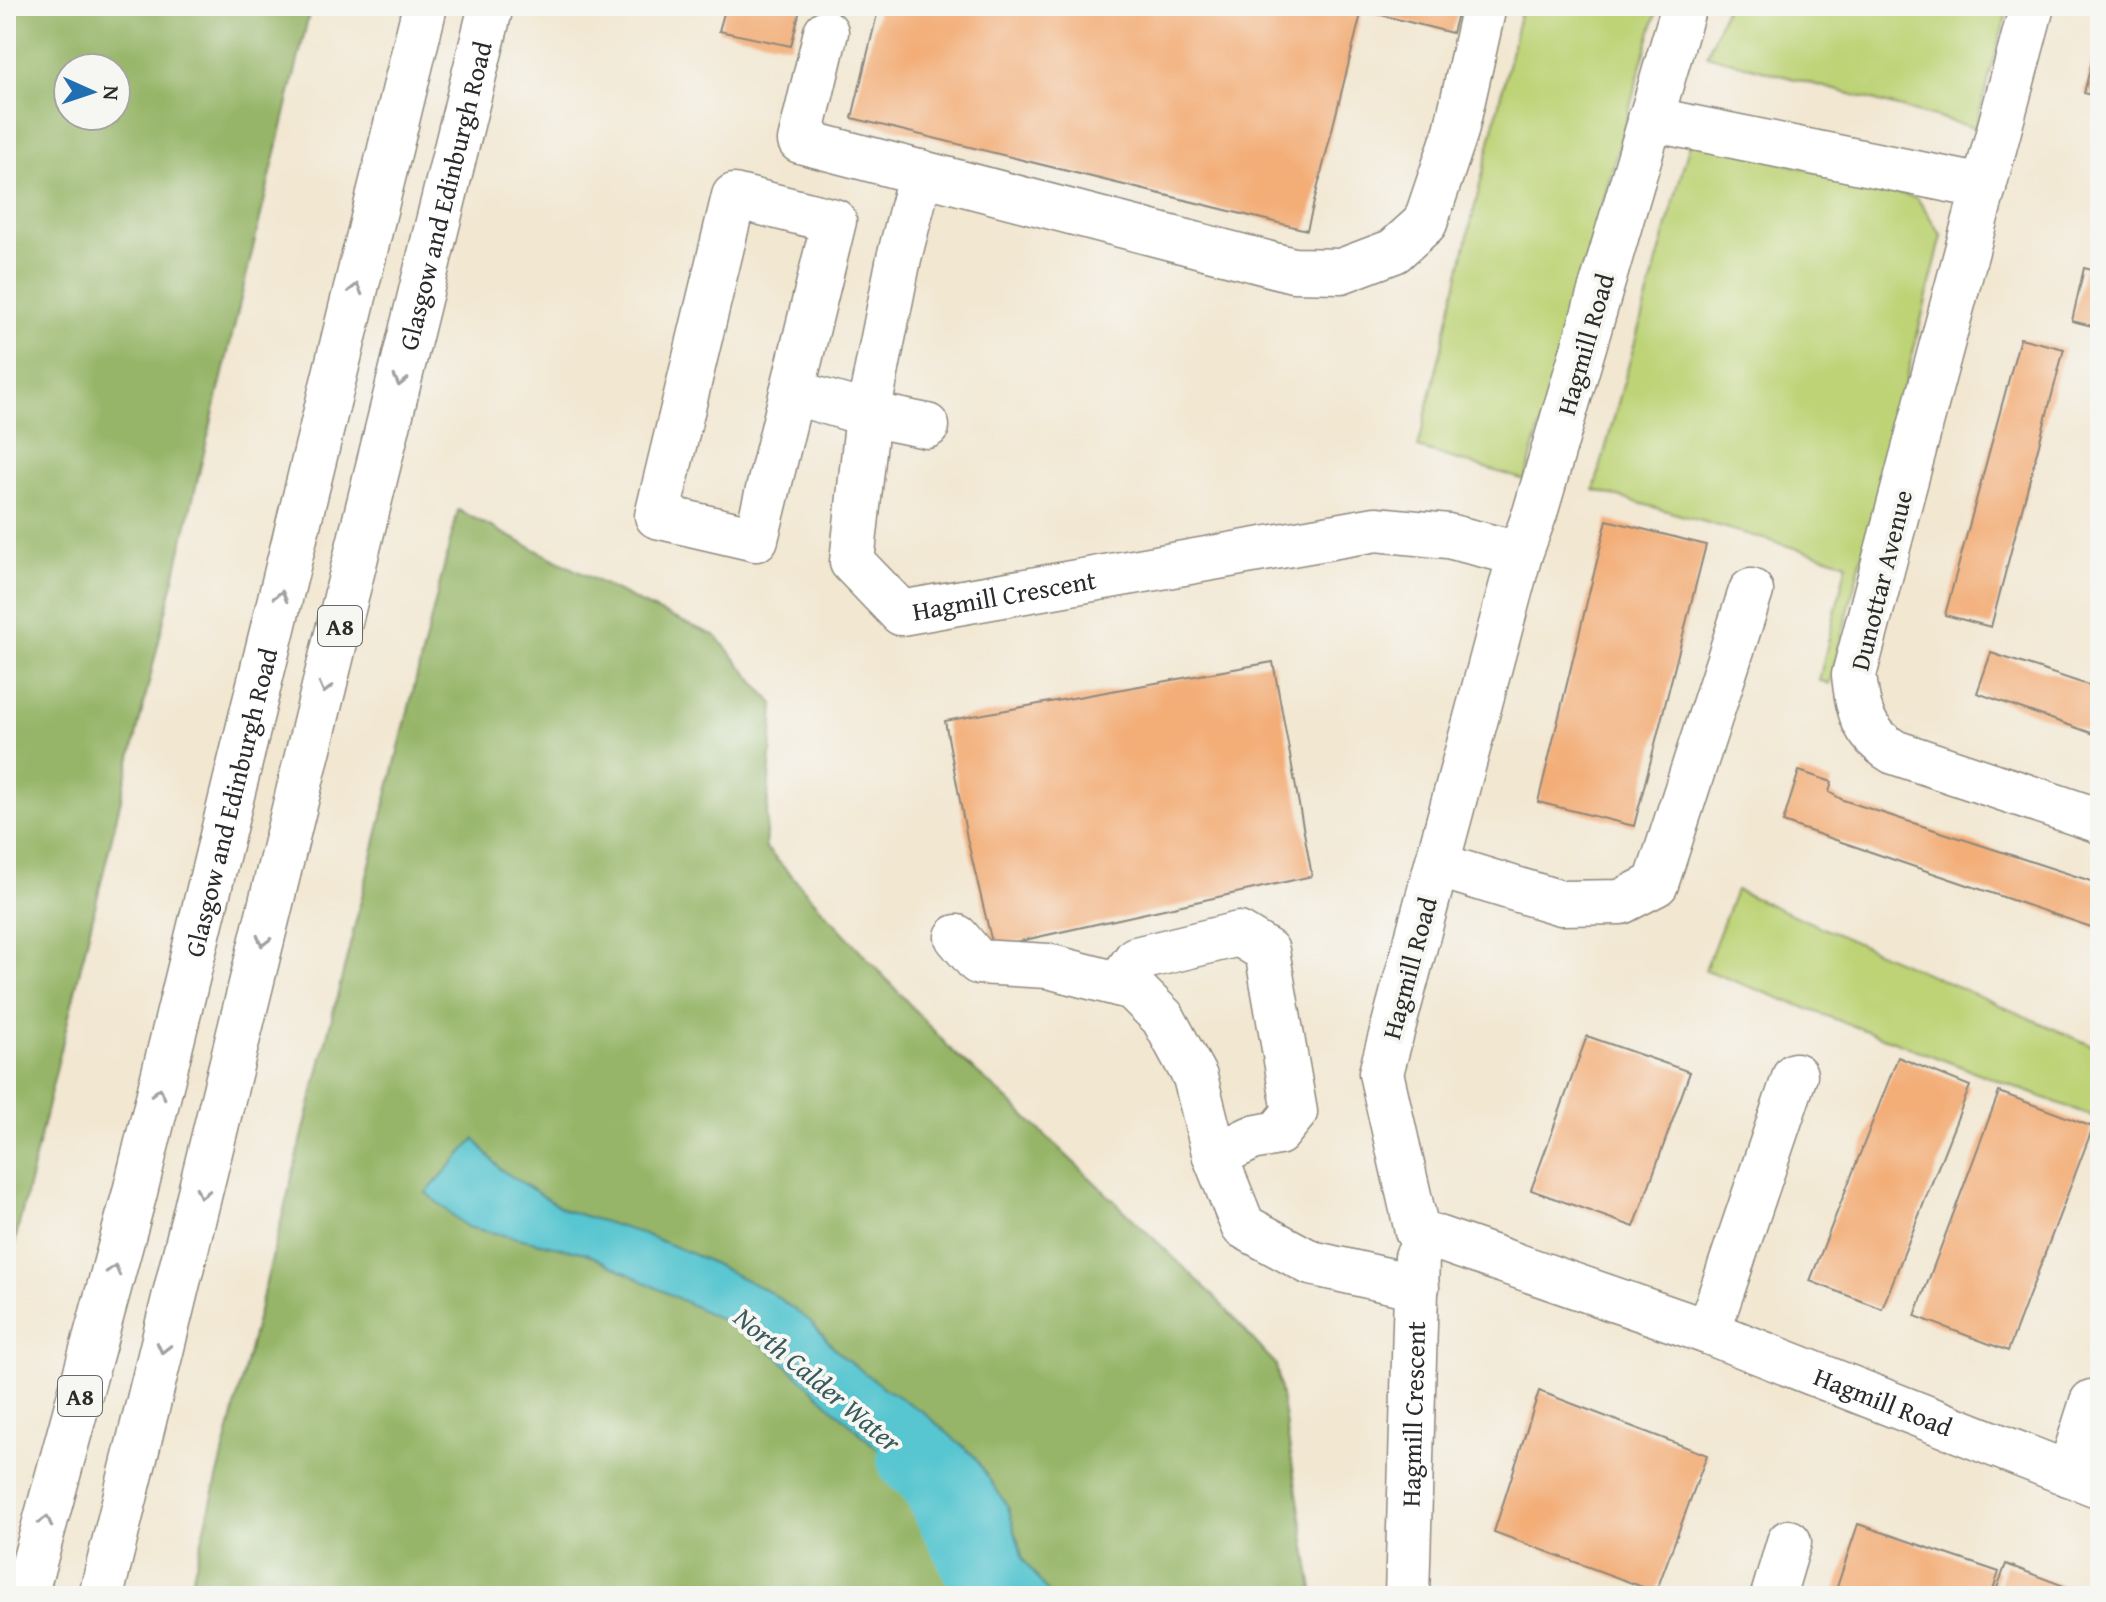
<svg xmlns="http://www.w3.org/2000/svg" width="2106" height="1602" viewBox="0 0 2106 1602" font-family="'Gentium Book Plus',serif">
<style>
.green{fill:#bdd376;stroke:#747f50;stroke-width:2}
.forest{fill:#96b567;stroke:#607049;stroke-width:2;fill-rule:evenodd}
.water{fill:#59c6d0;stroke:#42787e;stroke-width:2}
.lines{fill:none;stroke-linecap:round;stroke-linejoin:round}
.river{stroke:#59c6d0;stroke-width:72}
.building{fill:#f3ad77}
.minor-casing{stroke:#8e897e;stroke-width:47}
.highway-casing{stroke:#8e897e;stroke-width:47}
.minor{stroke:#fff;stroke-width:44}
.highway{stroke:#fff;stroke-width:44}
.oneway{stroke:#a0a0a0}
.labels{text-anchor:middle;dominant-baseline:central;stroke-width:8;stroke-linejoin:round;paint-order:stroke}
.shield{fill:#f6f6f2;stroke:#686867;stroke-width:2}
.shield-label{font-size:24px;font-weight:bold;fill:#2b2b2b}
.street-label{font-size:26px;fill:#2b2b2b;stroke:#f6f6f2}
.water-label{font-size:28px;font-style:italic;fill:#395a5d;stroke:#f6f6f2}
</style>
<rect width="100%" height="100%" fill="#f6f6f2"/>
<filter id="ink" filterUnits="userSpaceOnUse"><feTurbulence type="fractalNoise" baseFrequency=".0125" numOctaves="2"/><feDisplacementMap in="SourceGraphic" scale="16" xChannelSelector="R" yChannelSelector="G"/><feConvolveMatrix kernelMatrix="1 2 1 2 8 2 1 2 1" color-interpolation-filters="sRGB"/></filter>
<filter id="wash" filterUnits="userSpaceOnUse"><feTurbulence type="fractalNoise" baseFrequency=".006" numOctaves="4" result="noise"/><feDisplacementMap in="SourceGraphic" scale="32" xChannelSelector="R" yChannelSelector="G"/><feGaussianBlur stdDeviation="1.8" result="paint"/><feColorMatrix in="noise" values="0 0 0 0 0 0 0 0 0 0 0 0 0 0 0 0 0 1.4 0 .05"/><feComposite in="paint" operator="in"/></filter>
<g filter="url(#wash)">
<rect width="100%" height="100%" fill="#f2e7d1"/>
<!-- green -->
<path class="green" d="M 1522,6 L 1658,6 L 1525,480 L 1418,448 Z
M 1726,6 L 2009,6 L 1975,128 L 1707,55 Z
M 1691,139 L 1917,198 L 1942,236 L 1830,684 L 1819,680 L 1847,563 L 1594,490 Z
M 1736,890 L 2100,1049 L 2100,1119 L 1705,970 Z"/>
<!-- forest -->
<path class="forest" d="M 6,6 L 311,6 L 6,1279 ZM 68,68 L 116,68 L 116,116 L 68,116 Z
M 458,510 L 642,604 L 716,636 L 774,705 L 765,847 L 956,1055 L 1003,1095 L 1212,1294 L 1276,1365 L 1314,1596 L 188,1596 C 276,1233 369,872 458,510 Z"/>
<!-- water -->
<path class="water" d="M 475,1139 L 500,1169 L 565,1210 L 644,1234 L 704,1259 L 770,1292 L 810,1321 L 840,1354 L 884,1388 L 923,1412 L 973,1455 L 1008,1507 L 1023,1559 L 1051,1596 L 1009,1596 L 994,1574 L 922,1490 L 770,1350 L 726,1322 L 586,1253 L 467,1227 L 426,1193 Z"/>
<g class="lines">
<!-- river -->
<path class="river" d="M 913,1459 L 932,1475 L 994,1596"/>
</g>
<g id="blocks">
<!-- building -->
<path class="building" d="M 726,6 L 801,6 L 791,46 L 719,31 Z
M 879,6 L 1459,6 L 1452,33 L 1362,10 L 1307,230 L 852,118 Z
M 2099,33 L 2100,33 L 2100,97 L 2084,93 Z
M 2084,268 L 2100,272 L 2100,328 L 2072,321 Z
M 2020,338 L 2064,349 L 1991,627 L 1945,615 Z
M 1607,520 L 1706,545 L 1634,826 L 1538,802 Z
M 1991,653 L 2100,689 L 2100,736 L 1977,693 Z
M 1273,662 L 1312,876 L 993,947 L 967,838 L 945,721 Z
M 1799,771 L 1832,782 L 1829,792 L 1843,800 L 2100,884 L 2100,930 L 1783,822 Z
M 1587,1036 L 1690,1072 L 1634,1227 L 1531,1190 Z
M 1898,1057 L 1970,1086 L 1882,1309 L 1810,1281 Z
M 1999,1092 L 2093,1127 L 2008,1351 L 1915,1316 Z
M 1539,1391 L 1707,1455 L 1656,1592 L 1494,1532 Z
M 1858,1524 L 1999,1572 L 1991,1596 L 1834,1596 Z
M 2006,1564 L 2090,1596 L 1994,1596 Z"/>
</g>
</g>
<g filter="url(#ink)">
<use href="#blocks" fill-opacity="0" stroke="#8e897e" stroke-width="2"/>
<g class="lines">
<defs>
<g id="minor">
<path id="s1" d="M 1684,6 L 1535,513 L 1520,554 L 1381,1073 L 1417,1231 L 1708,1332 L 2100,1486"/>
<path d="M 2032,6 L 1854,675 C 1858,710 1862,733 1894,752 L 2100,821"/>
<path d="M 826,32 L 800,141 L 1293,270 L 1341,271 L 1394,251 L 1425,223 L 1456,131 L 1484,6"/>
<path d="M 1650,119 L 1984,187"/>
<path id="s2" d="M 921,172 L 899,258 L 868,414 L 852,562 L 901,613 L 1376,529 L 1448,536 L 1520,554"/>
<path d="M 734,196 L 834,221 L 756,539 L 657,516 Z"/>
<path d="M 792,392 L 868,414 L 927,426"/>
<path d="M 1437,865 L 1561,903 L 1621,902 L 1656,884 L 1751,591"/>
<path d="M 957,937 L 978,962 L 1048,966 L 1133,988 L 1163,1018 L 1195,1077 L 1215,1156 L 1243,1226 L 1311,1263 L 1417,1287"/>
<path d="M 1118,984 L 1136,959 L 1239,934 L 1267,951 L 1295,1112 L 1278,1133 L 1252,1138 L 1215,1156"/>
<path d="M 1708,1332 L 1795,1075"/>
<path d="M 2069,1474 L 2092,1402"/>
<path id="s3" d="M 1407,1596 L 1417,1257"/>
<path d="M 1773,1596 L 1789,1542"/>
</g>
<g id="highway">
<path id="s4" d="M 25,1596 L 134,1196 L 425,6"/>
<path id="s5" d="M 101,1596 L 491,6"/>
</g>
</defs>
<!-- minor casing -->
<use href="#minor" class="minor-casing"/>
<!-- highway casing -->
<use href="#highway" class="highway-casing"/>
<!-- minor -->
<use href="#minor" class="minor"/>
<!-- highway -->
<use href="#highway" class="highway"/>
</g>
<!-- one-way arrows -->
<defs><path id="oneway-chevron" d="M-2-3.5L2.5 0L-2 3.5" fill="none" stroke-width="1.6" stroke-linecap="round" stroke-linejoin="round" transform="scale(2)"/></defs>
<g class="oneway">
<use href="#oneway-chevron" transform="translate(356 289) rotate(-76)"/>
<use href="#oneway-chevron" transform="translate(400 381) rotate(104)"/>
<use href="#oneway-chevron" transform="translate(281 596) rotate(-76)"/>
<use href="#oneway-chevron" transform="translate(325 688) rotate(104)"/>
<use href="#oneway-chevron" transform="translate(263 941) rotate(104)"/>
<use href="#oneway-chevron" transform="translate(159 1093) rotate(-76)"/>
<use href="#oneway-chevron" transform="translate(202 1193) rotate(104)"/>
<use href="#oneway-chevron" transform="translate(114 1270) rotate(-75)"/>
<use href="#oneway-chevron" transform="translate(163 1348) rotate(104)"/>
<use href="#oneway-chevron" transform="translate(46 1521) rotate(-75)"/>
</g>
</g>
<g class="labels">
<!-- shield labels -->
<g class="shield">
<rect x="318" y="606" width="44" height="40" rx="6"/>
<rect x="58" y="1376" width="44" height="40" rx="6"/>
</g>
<g class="shield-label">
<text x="340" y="626">A8</text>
<text x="80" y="1396">A8</text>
</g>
<!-- street labels -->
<g class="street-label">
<text stroke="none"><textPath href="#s5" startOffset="1442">Glasgow and Edinburgh Road</textPath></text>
<text transform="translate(1585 344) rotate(-74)">Hagmill Road</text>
<text transform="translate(1881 580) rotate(-76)">Dunottar Avenue</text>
<text stroke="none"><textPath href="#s2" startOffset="572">Hagmill Crescent</textPath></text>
<text stroke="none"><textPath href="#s4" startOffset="820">Glasgow and Edinburgh Road</textPath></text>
<text transform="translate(1409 968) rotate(-75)">Hagmill Road</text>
<text stroke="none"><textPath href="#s1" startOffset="1768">Hagmill Road</textPath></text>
<text stroke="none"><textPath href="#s3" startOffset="182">Hagmill Crescent</textPath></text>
</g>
<!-- water labels -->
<g class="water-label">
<text transform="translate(818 1379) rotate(40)">North Calder Water</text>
</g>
</g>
<!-- margin -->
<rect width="2106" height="1602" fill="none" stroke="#f6f6f2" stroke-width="32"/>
<!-- north arrow -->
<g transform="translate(92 92) rotate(93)"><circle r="38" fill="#f6f6f2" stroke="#a5a5a2" stroke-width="2"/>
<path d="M0-6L14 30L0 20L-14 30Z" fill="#1f6fb2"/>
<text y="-12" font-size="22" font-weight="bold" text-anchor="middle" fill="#2b2b2b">N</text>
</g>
</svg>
